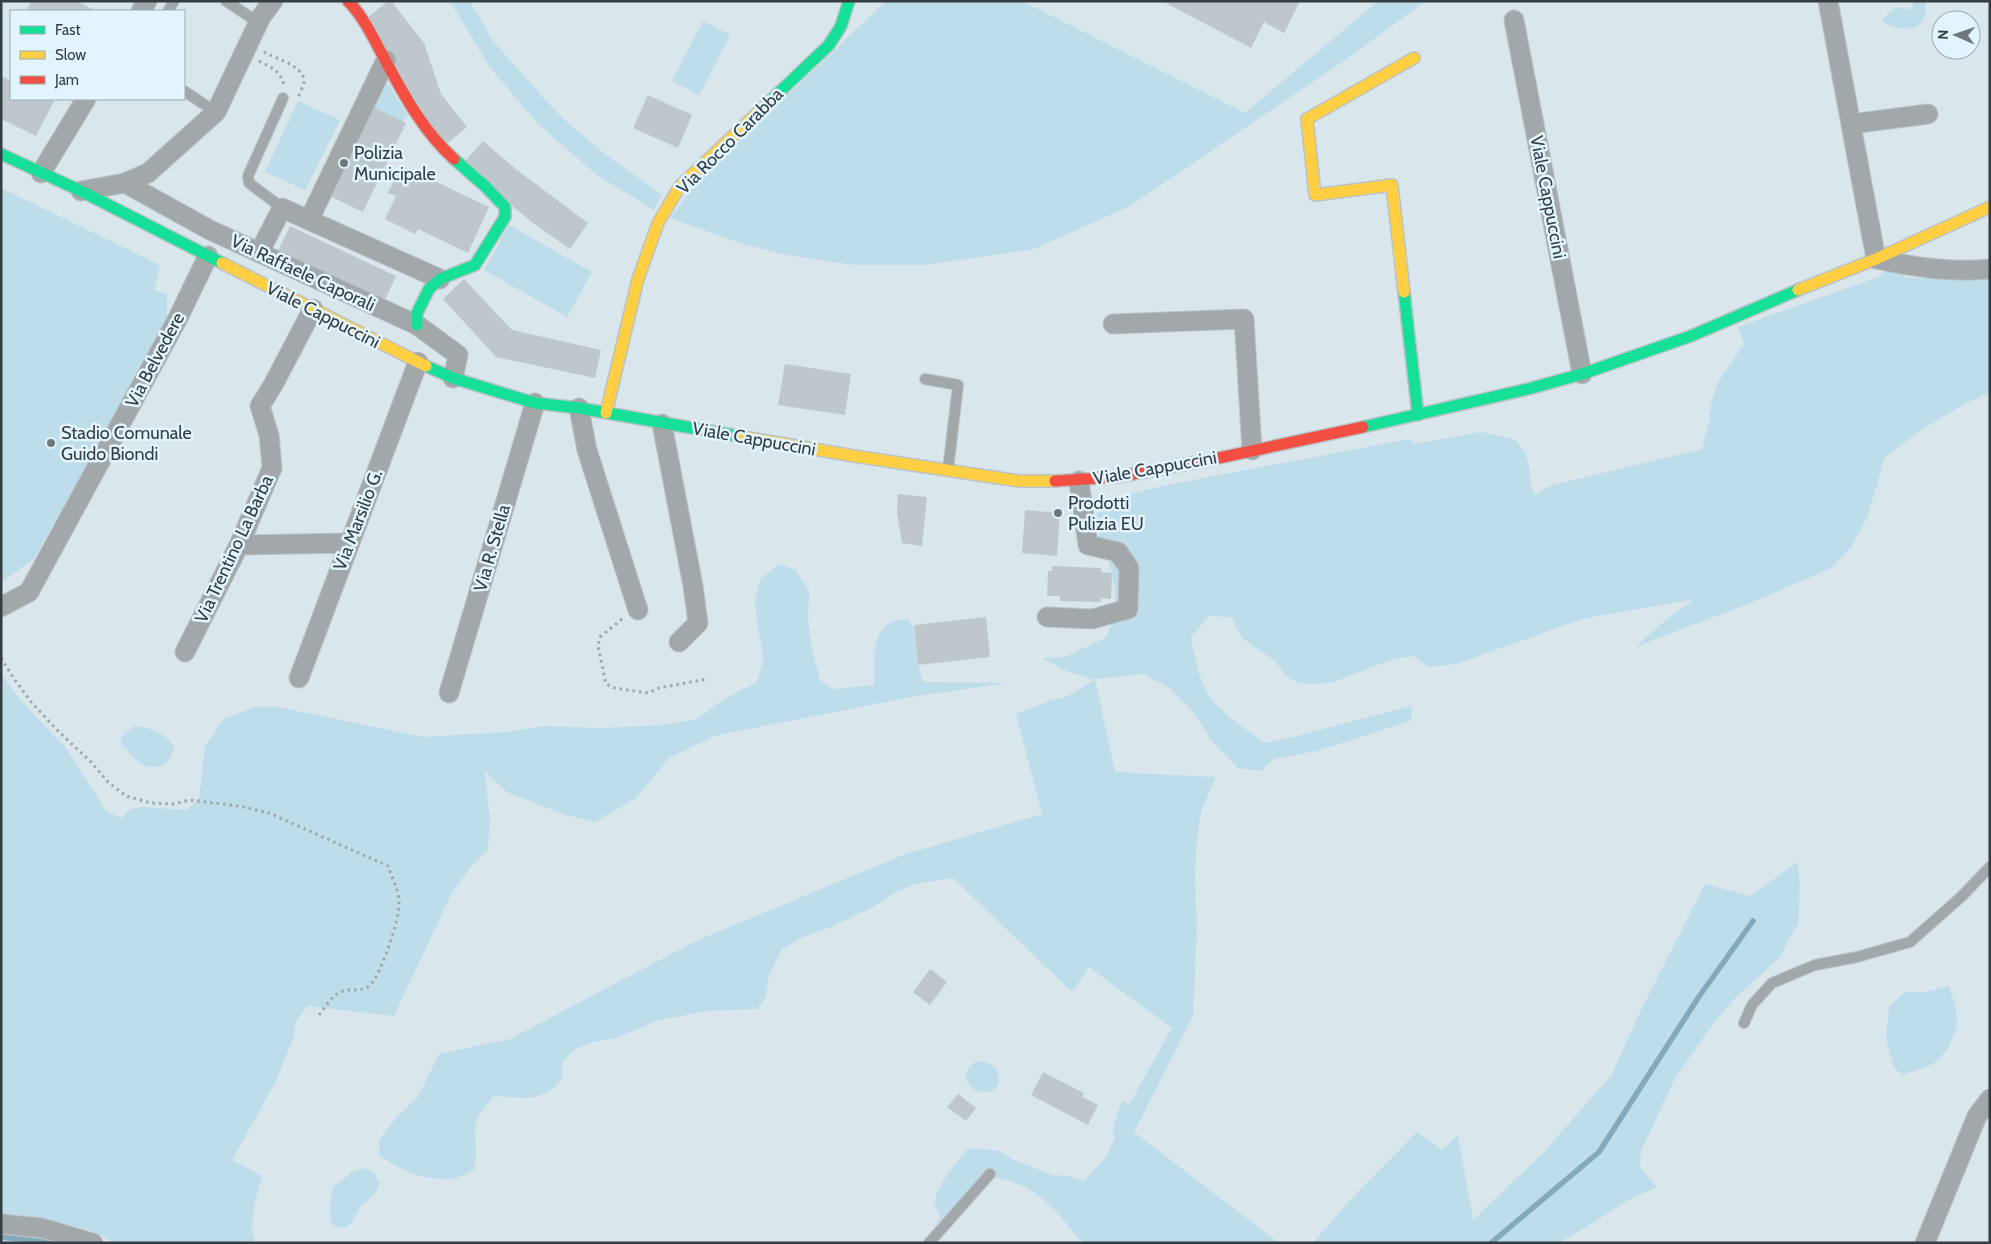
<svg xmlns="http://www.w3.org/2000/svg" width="1991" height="1244" viewBox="0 0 1991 1244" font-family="Cabin,sans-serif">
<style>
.green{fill:#bdddeb}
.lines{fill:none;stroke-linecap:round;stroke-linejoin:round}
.stream{stroke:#82aabb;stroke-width:5.5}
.building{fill:#bec8cc}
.lane-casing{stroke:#bac3c7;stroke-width:12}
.street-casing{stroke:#bac3c7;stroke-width:21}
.fast-casing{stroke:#bac3c7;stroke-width:14}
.slow-casing{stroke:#bac3c7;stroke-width:14}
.jam-casing{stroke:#bac3c7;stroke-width:14}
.path{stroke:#a0a6a9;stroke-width:3;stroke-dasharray:2.5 4;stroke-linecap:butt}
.lane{stroke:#a2a8aa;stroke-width:10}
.street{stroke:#a2a8aa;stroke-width:19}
.fast{stroke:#16e098;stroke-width:11}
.slow{stroke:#ffcf43;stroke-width:11}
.jam{stroke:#f24e42;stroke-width:11}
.poi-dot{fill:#6e787c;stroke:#e2f5fe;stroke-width:2}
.labels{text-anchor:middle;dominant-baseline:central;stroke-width:5;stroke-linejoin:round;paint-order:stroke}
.street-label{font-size:18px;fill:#343d41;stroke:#e2f5fe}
.poi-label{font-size:18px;fill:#343d41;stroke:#e2f5fe;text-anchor:start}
</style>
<rect width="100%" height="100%" fill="#d9e6eb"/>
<!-- green -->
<path class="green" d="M 450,1 L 470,1 L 492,40 L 560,116 L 605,154 L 662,195 L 654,210 L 597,175 L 538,124 L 489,66 Z
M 886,1 L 1022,1 L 1245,113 L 1378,1 L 1426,1 L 1348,58 L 1130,206 L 1034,249 L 926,265 L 855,265 L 786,255 L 743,244 L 670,218 L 697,182 Z
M 1913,1 L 1926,1 C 1925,5 1926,9 1925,13 C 1922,35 1896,30 1883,22 L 1883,18 L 1897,7 L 1909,10 L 1913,6 Z
M 703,21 L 730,35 L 699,95 L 672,81 Z
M 388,84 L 408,116 L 402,122 L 382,127 L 368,100 L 379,85 Z
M 298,101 L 340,120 L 305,190 L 265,172 Z
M 1,188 L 160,265 L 154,290 L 167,294 L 167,327 L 33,560 L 1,582 Z
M 509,225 L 592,272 L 567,317 L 484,270 Z
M 1901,266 L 1905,278 L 1975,278 L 1990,276 L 1990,392 L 1965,404 L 1921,430 L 1885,457 L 1867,518 L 1851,547 L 1829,569 L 1748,604 L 1635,647 L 1666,620 L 1694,599 L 1582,619 L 1456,664 L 1429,667 L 1413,656 L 1390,660 L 1334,682 L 1317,684 L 1299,683 L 1287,677 L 1275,661 L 1242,638 L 1231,617 L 1209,616 L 1191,637 C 1195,657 1198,677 1209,695 C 1218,711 1249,731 1265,743 L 1293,737 L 1411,706 L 1412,720 L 1317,751 L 1274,759 L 1261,771 L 1238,768 L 1212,742 L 1193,711 L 1170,688 L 1143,674 L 1095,679 L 1115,772 L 1216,777 L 1202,809 L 1197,836 L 1195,879 L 1197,929 L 1193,1016 L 1134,1132 L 1279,1243 L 1085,1243 C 1077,1239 1073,1231 1067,1224 C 1045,1197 1018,1176 982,1177 L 933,1228 L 941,1216 C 939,1213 936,1208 935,1205 C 933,1188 958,1163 967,1149 L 987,1149 L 999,1151 L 1014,1160 L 1053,1175 L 1068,1176 L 1084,1181 L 1106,1157 L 1115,1138 L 1113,1128 L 1122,1100 L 1129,1105 L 1172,1028 L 1089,967 L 1072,992 L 953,878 L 915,884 L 892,894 L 875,906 L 831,927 L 801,938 L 782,949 L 769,975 L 766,996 L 758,1009 L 706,1011 L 656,1021 L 617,1038 L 593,1042 L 575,1049 L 562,1062 L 562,1078 L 553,1089 L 536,1097 L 523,1098 L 494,1096 C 463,1128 482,1135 474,1170 C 468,1173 459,1178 452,1179 C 425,1181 401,1171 379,1155 L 379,1140 L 397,1117 L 418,1097 L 439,1054 L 510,1039 L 698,940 L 903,855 L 1042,814 L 1016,714 L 1049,701 L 1068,696 L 1094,680 L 1064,670 L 1042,658 L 1065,657 L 1105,638 C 1108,632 1112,626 1113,620 C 1123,583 1102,550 1095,516 L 1113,498 L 1172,484 L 1410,439 L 1414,444 L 1481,432 L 1516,440 C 1521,447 1526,454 1528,462 C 1531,473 1529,486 1535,495 L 1549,486 L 1702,449 L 1709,422 L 1711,403 L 1717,384 L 1744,344 L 1738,327 L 1878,277 L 1889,268 Z
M 780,564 L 796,570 L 809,591 L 808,621 L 812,649 L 820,680 L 833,689 L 874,685 C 876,664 869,636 890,623 C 896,620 902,618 909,620 L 914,629 L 917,661 L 923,682 L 1007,683 L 911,697 L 714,736 L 669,758 L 636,798 L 595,822 L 566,815 L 507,792 L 484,771 L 490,817 L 488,849 L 473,864 L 452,892 L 394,1016 L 308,1006 L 295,1022 L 293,1039 L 275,1083 L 232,1160 L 262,1176 C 256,1199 249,1218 254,1241 L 245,1241 L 246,1243 L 114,1243 C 82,1221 38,1220 1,1217 L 1,674 L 20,700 L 66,748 L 106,811 L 122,818 L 130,809 L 143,807 L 187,810 L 199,798 L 205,746 L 224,719 L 254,707 L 278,707 L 423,737 L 505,732 L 544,726 L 600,728 L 664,725 L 697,719 L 724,699 L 757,682 L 764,657 L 757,624 L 755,598 L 761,578 Z
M 135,726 C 151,728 168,733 174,749 L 169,761 C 165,763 159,767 154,767 C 139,768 128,751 120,741 L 126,732 Z
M 1798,862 L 1800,889 L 1798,923 L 1779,958 L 1733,1000 L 1709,1029 L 1674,1080 L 1641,1151 L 1640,1168 L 1657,1187 L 1628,1200 L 1585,1228 L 1558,1243 L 1313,1243 L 1353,1197 L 1417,1132 L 1442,1150 L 1458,1135 L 1473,1220 L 1542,1154 L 1611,1076 L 1641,1010 L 1705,884 L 1750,896 Z
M 1949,986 L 1956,1007 L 1957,1027 L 1947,1050 L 1933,1064 L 1903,1075 L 1894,1068 L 1886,1038 L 1889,1007 L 1905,992 L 1926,992 Z
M 976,1061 L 985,1062 L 994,1066 L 998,1074 L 999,1083 L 993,1091 C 977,1093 973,1092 965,1078 L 969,1068 Z
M 363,1168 L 374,1173 L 380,1183 C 376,1194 371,1197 362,1205 C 352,1215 354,1234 333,1225 C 327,1214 331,1200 333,1187 L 351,1173 Z
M 1,1232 L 14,1232 L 80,1243 L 1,1243 Z"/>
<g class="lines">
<!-- stream -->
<path class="stream" d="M 1,1237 L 54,1243
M 1491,1243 L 1599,1152 L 1698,998 L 1753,921"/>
</g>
<!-- building -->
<path class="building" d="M 31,1 L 77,1 L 96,11 L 26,11 Z
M 388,1 L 391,1 L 424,43 L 441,94 L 467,127 L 444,146 L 366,19 Z
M 1162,1 L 1300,1 L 1284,33 L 1264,22 L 1251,48 Z
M 1,76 L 11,81 L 11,99 L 49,99 L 54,101 L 36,136 L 1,119 Z
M 648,95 L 692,115 L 678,148 L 633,128 Z
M 373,107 L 406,123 L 363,212 L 330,196 Z
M 483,141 L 517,170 L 588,223 L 570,249 L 533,223 L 462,165 Z
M 401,165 L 489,207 L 468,253 L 418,229 L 415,234 L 385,219 L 396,196 L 388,193 Z
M 290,226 L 396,276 L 383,304 L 277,253 Z
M 464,279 L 512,330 L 601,350 L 595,378 L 496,357 L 443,299 Z
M 785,364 L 851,374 L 845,415 L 778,405 Z
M 898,494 L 927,497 L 922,546 L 902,543 L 897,511 Z
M 1025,510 L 1060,513 L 1057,556 L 1022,553 Z
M 1052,566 L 1101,568 L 1101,572 L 1112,573 L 1111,599 L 1101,598 L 1101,602 L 1060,601 L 1060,596 L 1047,596 L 1048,571 L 1052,571 Z
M 986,617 L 990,657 L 918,665 L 914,625 Z
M 930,969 L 947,982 L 930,1005 L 913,992 Z
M 1043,1072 L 1084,1093 L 1082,1097 L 1098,1105 L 1088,1125 L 1031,1095 Z
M 958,1094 L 976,1108 L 966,1121 L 947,1107 Z"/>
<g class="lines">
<defs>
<path id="lane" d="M 226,1 L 259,23
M 168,11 L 174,1
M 184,91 L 216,112
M 282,208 L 249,183 L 248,176 L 283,98
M 925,379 L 958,385 L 948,470
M 1744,1023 L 1752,1005 L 1772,983 L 1815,965 L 1857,957 L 1910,942 L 1961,897 L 1990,867
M 929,1243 L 990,1174"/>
<path id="street" d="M 1828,1 L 1876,259 C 1914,267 1951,273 1990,269
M 141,11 L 147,1
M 1514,20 L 1582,374
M 1851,124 L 1928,114
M 41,173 L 86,99
M 125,183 L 210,230 L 417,325 L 458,355 L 453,378
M 81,191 L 125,183 L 148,173 L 216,112 L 261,17 L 273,1
M 309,220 L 386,60
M 259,253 L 282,208 L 440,279
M 1113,324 L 1244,319 L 1252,450
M 579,408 L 587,450 L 638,610
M 662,424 L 693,586 L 698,623 L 679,642
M 239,545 L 350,543
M 1,607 L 29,592 L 177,320 L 208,256
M 1047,617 L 1092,619 L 1128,609 L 1129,568 L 1118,552 L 1088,545 L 1079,481
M 185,652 L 239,545 L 272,468 L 269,435 L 260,406 L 273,385 L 313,309
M 299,678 L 418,362
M 449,693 L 535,403
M 1,1224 L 42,1228 L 93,1243
M 1925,1243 L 1977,1116 L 1990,1099"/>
<path id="fast" d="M 770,101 L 829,45 L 841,26 L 849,1
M 1,154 L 81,191 L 222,263
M 1404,292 L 1418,415
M 417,325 L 417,313 L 429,289 L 440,279 L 475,265 L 505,217 L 505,207 L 486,187 L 454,159
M 426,366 L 453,378 L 535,403 L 579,408 L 738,436
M 1363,427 L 1528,389 L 1582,374 L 1691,336 L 1798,290"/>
<path id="slow" d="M 222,263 L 426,366
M 1798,290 L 1876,259 L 1990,207
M 1404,292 L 1392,185 L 1315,195 L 1307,119 L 1414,58
M 606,413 L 638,279 L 658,223 L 680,186 L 770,101
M 738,436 L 854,456 L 1019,481 L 1055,481"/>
<path id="jam" d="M 348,1 C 363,16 373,37 383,56 C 403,93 422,130 454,159
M 1055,481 L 1117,477 L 1214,459 L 1363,427"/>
</defs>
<!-- lane casing -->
<use href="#lane" class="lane-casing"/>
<!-- street casing -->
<use href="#street" class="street-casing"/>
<!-- fast casing -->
<use href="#fast" class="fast-casing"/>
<!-- slow casing -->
<use href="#slow" class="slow-casing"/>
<!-- jam casing -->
<use href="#jam" class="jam-casing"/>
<!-- path -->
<path class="path" d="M 264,52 C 275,58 306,67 304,82 C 303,87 300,93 298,97 L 296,97
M 259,61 C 272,68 280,70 284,85
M 622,619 L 600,637 L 598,646 L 606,684 L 615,688 L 648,693 L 659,688 L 707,679
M 1,658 L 15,680 L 32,703 L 58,731 L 91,762 L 108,782 L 126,796 L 151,803 L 173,804 L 190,800 L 239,806 L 269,813 L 388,866 C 392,878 399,890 399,903 C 400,918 381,976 369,986 C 362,992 352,988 343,991 C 332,994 326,1007 319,1015"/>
<!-- lane -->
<use href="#lane" class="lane"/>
<!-- street -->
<use href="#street" class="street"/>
<!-- fast -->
<use href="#fast" class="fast"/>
<!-- slow -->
<use href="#slow" class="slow"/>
<!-- jam -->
<use href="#jam" class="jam"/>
</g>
<!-- markers -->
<g class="poi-dot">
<circle cx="344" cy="163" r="5"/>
<circle cx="51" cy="443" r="5"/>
<circle cx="1058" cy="513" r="5"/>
</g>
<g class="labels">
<!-- street labels -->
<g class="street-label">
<text transform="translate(730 141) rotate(-45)">Via Rocco Carabba</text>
<text transform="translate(1548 197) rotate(79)">Viale Cappuccini</text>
<text transform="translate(303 273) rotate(25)">Via Raffaele Caporali</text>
<text transform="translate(323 315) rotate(27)">Viale Cappuccini</text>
<text transform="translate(155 360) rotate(-62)">Via Belvedere</text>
<text transform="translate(754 439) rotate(10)">Viale Cappuccini</text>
<text transform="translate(1155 468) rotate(-10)">Viale Cappuccini</text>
<text transform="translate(358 520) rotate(-69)">Via Marsilio G.</text>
<text transform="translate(492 548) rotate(-74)">Via R. Stella</text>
<text transform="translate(234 549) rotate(-65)">Via Trentino La Barba</text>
</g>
<!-- poi labels -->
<g class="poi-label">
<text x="354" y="153">Polizia<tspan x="354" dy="21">Municipale</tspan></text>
<text x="61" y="433">Stadio Comunale<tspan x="61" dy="21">Guido Biondi</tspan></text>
<text x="1068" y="503">Prodotti<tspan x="1068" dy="21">Pulizia EU</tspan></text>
</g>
</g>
<!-- border -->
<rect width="1991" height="1244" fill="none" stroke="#343d41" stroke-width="5"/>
<!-- legend -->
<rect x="10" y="10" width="175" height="90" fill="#e2f5fe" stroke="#9cabb2"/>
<rect x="20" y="26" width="25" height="8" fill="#16e098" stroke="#9cabb2"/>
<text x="55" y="35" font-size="15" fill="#343d41">Fast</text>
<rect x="20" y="51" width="25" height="8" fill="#ffcf43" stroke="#9cabb2"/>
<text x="55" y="60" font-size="15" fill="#343d41">Slow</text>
<rect x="20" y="76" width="25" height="8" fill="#f24e42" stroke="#9cabb2"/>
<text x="55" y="85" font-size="15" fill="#343d41">Jam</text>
<!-- north arrow -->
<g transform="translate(1956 35) rotate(272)"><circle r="24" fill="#e2f5fe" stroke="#9cabb2"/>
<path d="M0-4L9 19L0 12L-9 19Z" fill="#6e787c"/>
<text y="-8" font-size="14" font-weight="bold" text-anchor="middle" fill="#343d41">N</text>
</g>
</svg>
